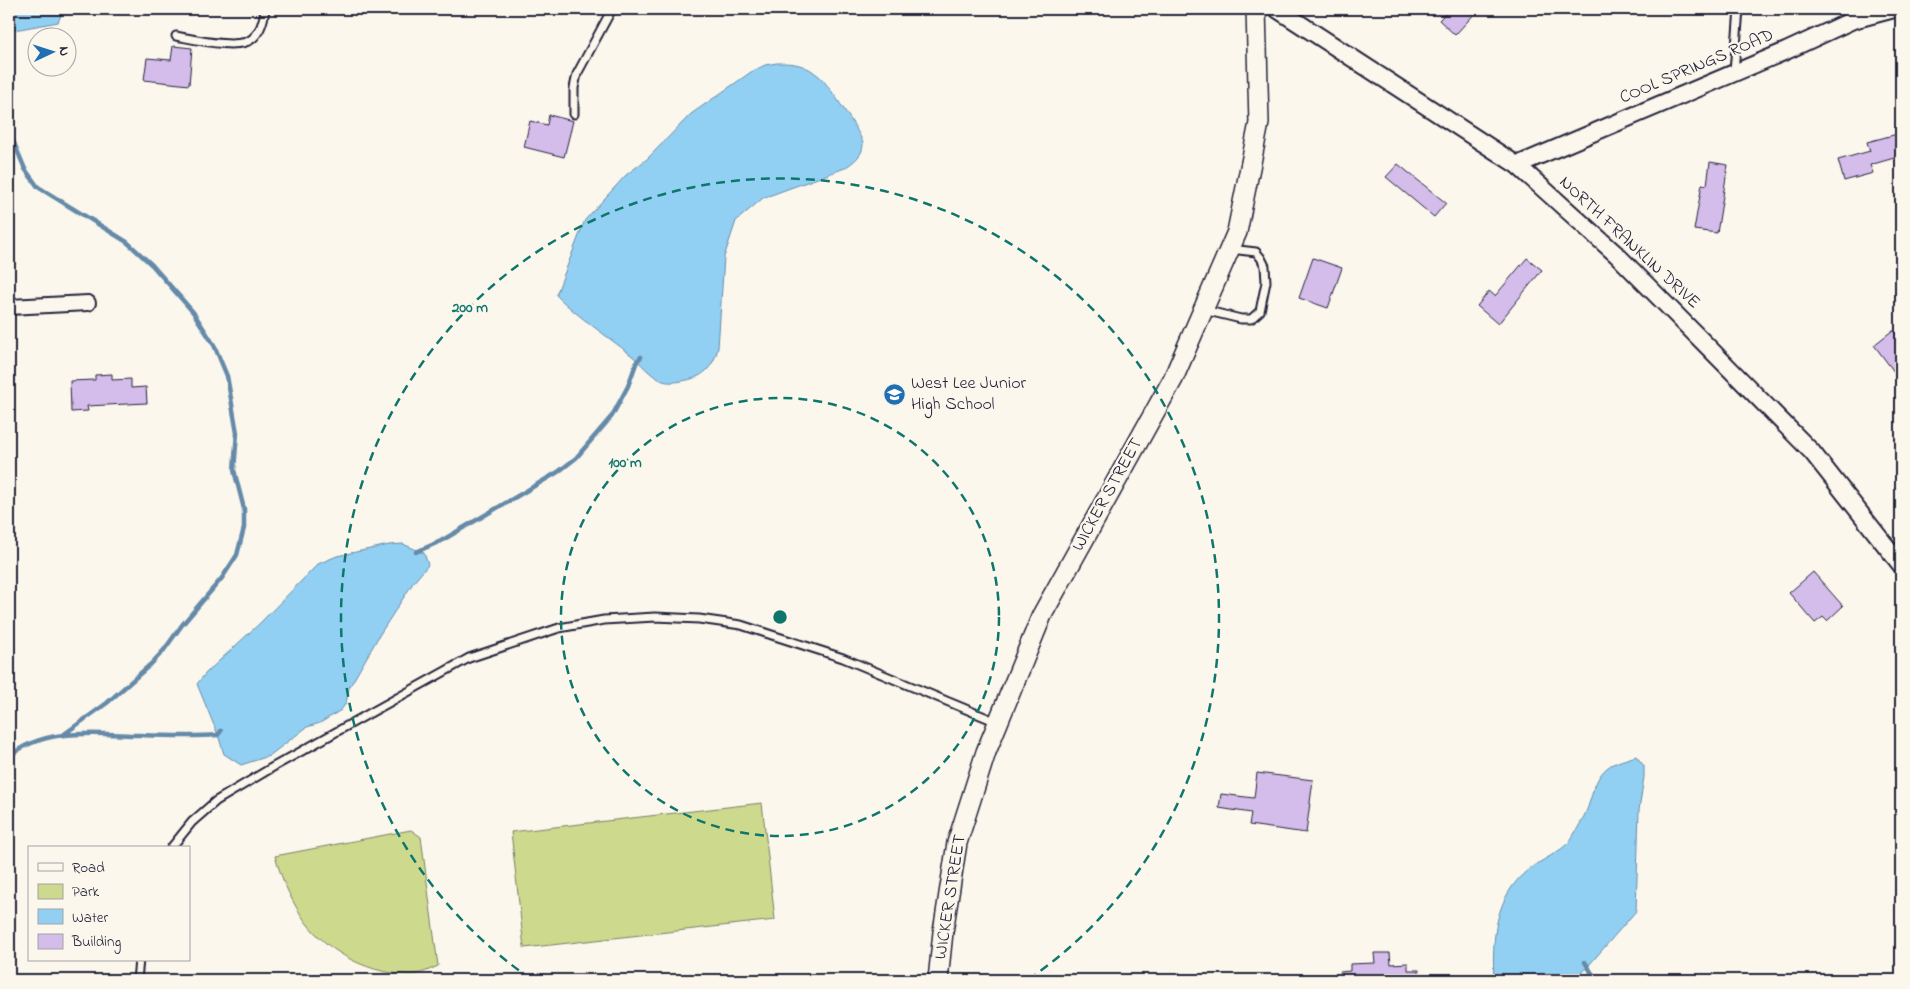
<svg xmlns="http://www.w3.org/2000/svg" width="1910" height="989" viewBox="0 0 1910 989" font-family="'Indie Flower',sans-serif">
<style>
.green{fill:#cdda8d;stroke:#787e64}
.water{fill:#92d0f3;stroke:#658aa9}
.lines{fill:none;stroke-linecap:round;stroke-linejoin:round}
.stream{stroke:#658aa9;stroke-width:4.5}
.building{fill:#d4bceb;stroke:#22223b}
.service-casing{stroke:#22223b;stroke-width:11}
.minor-casing{stroke:#22223b;stroke-width:18}
.tertiary-casing{stroke:#22223b;stroke-width:20}
.secondary-casing{stroke:#22223b;stroke-width:22}
.service{stroke:#fbf7ec;stroke-width:7}
.minor{stroke:#fbf7ec;stroke-width:14}
.tertiary{stroke:#fbf7ec;stroke-width:16}
.secondary{stroke:#fbf7ec;stroke-width:19}
.ring{fill:none;stroke:#0f766e;stroke-width:2.5;stroke-dasharray:9 6}
.labels{text-anchor:middle;dominant-baseline:central;stroke-width:4.5;stroke-linejoin:round;paint-order:stroke}
.street-label{font-size:18px;fill:#22223b;stroke:#fbf7ec}
.poi-label{font-size:18px;fill:#22223b;stroke:#fbf7ec;text-anchor:start}
.centre{fill:#0f766e;stroke:#fbf7ec;stroke-width:2.5}
.ring-label{font-size:15px;text-anchor:middle;font-weight:bold;fill:#0f766e;stroke:#fbf7ec;stroke-width:4.5;stroke-linejoin:round;paint-order:stroke}
</style>
<rect width="100%" height="100%" fill="#fbf7ec"/>
<filter id="ink" filterUnits="userSpaceOnUse"><feTurbulence type="fractalNoise" baseFrequency=".02" numOctaves="2"/><feDisplacementMap in="SourceGraphic" scale="10" xChannelSelector="R" yChannelSelector="G"/><feConvolveMatrix kernelMatrix="1 2 1 2 8 2 1 2 1" color-interpolation-filters="sRGB"/></filter>
<g filter="url(#ink)">
<!-- green -->
<path class="green" d="M 762,803 L 775,920 L 524,948 L 511,832 Z
M 411,830 L 421,837 L 438,966 C 431,969 423,973 416,974 C 373,977 324,952 301,915 C 289,896 281,877 275,856 Z"/>
<!-- water -->
<path class="water" d="M 9,9 L 64,9 L 58,22 L 9,31 Z
M 777,63 C 788,63 797,63 807,68 C 812,70 816,74 820,77 C 828,84 863,136 863,144 C 863,156 853,162 845,168 L 763,198 L 736,221 L 724,257 L 718,348 C 713,368 703,378 682,381 C 677,382 668,383 663,381 C 650,376 641,363 631,355 C 606,335 579,318 556,295 L 585,220 L 626,175 L 647,159 L 691,114 L 751,72 L 765,65 Z
M 403,544 L 424,553 L 428,565 L 413,583 L 380,634 L 349,688 L 346,703 L 341,710 L 320,723 L 307,727 L 269,756 L 241,765 L 224,754 L 218,735 L 197,684 L 205,674 L 260,623 L 318,564 L 337,556 L 389,545 Z
M 1636,756 L 1644,766 L 1644,777 L 1639,810 L 1636,911 L 1576,980 L 1494,980 C 1492,939 1494,897 1529,869 C 1540,861 1562,851 1570,841 C 1576,831 1584,818 1588,807 C 1593,792 1596,774 1611,765 C 1618,761 1628,759 1636,756 Z"/>
<g class="lines">
<!-- stream -->
<path class="stream" d="M 9,131 L 25,169 L 38,187 L 127,242 L 152,265 L 193,312 L 214,345 L 227,376 L 237,433 L 234,470 L 244,509 L 244,528 L 237,555 L 222,578 L 182,625 L 164,650 L 152,663 L 107,703 L 63,735
M 416,552 L 441,541 L 558,472 L 576,458 L 612,416 L 628,386 L 637,361 L 641,357
M 9,757 C 43,727 96,734 138,735 C 165,736 191,737 218,735 L 221,731
M 1585,962 L 1596,980"/>
</g>
<!-- building -->
<path class="building" d="M 1450,9 L 1479,9 L 1455,35 L 1439,20 Z
M 173,46 L 192,48 L 189,85 L 144,80 L 147,58 L 171,60 Z
M 549,115 L 573,121 L 564,157 L 524,147 L 530,121 L 547,125 Z
M 1901,133 L 1901,156 L 1870,165 L 1873,173 L 1844,181 L 1838,160 L 1870,151 L 1867,142 Z
M 1710,162 L 1728,165 L 1717,233 L 1694,230 L 1702,184 L 1707,185 Z
M 1398,164 L 1446,203 L 1434,217 L 1386,177 Z
M 1313,258 L 1342,268 L 1328,308 L 1299,298 Z
M 1527,258 L 1542,270 L 1498,324 L 1477,306 L 1489,291 L 1495,296 Z
M 1893,330 L 1901,340 L 1901,381 L 1874,345 Z
M 112,374 L 112,380 L 131,379 L 131,388 L 146,387 L 147,403 L 87,406 L 88,411 L 71,412 L 70,381 L 95,380 L 95,375 Z
M 1813,572 L 1843,606 L 1827,621 L 1823,617 L 1815,623 L 1789,593 Z
M 1257,773 L 1313,780 L 1306,833 L 1249,825 L 1251,813 L 1219,808 L 1221,794 L 1254,798 Z
M 1374,953 L 1390,953 L 1391,964 L 1408,963 L 1408,970 L 1419,970 L 1419,980 L 1341,980 L 1340,972 L 1350,971 L 1350,964 L 1375,963 Z"/>
<g class="lines">
<defs>
<path id="service" d="M 176,36 C 193,39 240,51 253,38 C 261,31 264,18 265,9
M 1734,72 L 1739,9
M 574,114 L 574,88 L 577,74 L 612,9
M 1204,310 L 1241,319 L 1251,319 L 1260,311 L 1266,282 L 1265,266 L 1261,258 L 1256,252 L 1230,249
M 171,848 L 192,822 L 216,801 L 273,767 L 469,658 L 559,628 L 604,620 L 655,617 L 699,619 L 741,625 L 843,658 L 997,722
M 137,980 L 139,960"/>
<path id="minor" d="M 9,307 L 88,303"/>
<path id="tertiary" d="M 1277,9 L 1517,165 L 1617,255 L 1812,452 L 1901,565
M 1517,165 L 1786,51 L 1853,20 L 1894,9"/>
<path id="secondary" d="M 938,980 L 943,932 L 957,843 L 986,752 L 1042,615 L 1173,379 L 1237,232 L 1259,123 L 1256,9"/>
</defs>
<!-- service casing -->
<use href="#service" class="service-casing"/>
<!-- minor casing -->
<use href="#minor" class="minor-casing"/>
<!-- tertiary casing -->
<use href="#tertiary" class="tertiary-casing"/>
<!-- secondary casing -->
<use href="#secondary" class="secondary-casing"/>
<!-- service -->
<use href="#service" class="service"/>
<!-- minor -->
<use href="#minor" class="minor"/>
<!-- tertiary -->
<use href="#tertiary" class="tertiary"/>
<!-- secondary -->
<use href="#secondary" class="secondary"/>
</g>
</g>
<!-- distance rings -->
<g class="ring">
<circle cx="780" cy="617" r="219"/>
<path d="M531 979A439 439 0 1 1 1029 979"/>
</g>
<!-- icons -->
<defs>
<symbol id="school-disc" viewBox="-11 -11 22 22"><circle r="9.5" fill="#1f6fb2" stroke="#fbf7ec"/><path d="M0-5L7-2L0 1L-7-2ZM-4 1L0 2.5L4 1V4Q0 6-4 4Z" fill="#fff"/></symbol>
</defs>
<g fill-rule="evenodd">
<use href="#school-disc" x="882" y="382" width="25" height="25"/>
</g>
<g class="labels">
<!-- street labels -->
<g class="street-label">
<text transform="translate(1697 67) rotate(-23)">COOL SPRINGS ROAD</text>
<text transform="translate(1629 243) rotate(43)">NORTH FRANKLIN DRIVE</text>
<text transform="translate(1108 495) rotate(-61)">WICKER STREET</text>
<text transform="translate(951 897) rotate(-81)">WICKER STREET</text>
</g>
<!-- poi labels -->
<g class="poi-label">
<text x="911" y="384">West Lee Junior<tspan x="911" dy="21">High School</tspan></text>
</g>
</g>
<circle cx="780" cy="617" r="8" class="centre"/>
<g class="ring-label">
<text x="470" y="312">200 m</text>
<text x="625" y="467">100 m</text>
</g>
<!-- margin -->
<rect width="1910" height="989" fill="none" stroke="#fbf7ec" stroke-width="30"/>
<rect x="15" y="15" width="1880" height="959" fill="none" stroke="#22223b" stroke-width="2" filter="url(#ink)"/>
<!-- legend -->
<rect x="28" y="846" width="162" height="115" fill="#fbf7ec" stroke="#a4a2a5"/>
<rect x="38" y="863" width="25" height="8" fill="#fbf7ec" stroke="#a4a2a5"/>
<text x="72" y="872" font-size="15" fill="#22223b">Road</text>
<rect x="38" y="884" width="25" height="15" fill="#cdda8d" stroke="#a4a2a5"/>
<text x="72" y="896" font-size="15" fill="#22223b">Park</text>
<rect x="38" y="909" width="25" height="15" fill="#92d0f3" stroke="#a4a2a5"/>
<text x="72" y="922" font-size="15" fill="#22223b">Water</text>
<rect x="38" y="934" width="25" height="15" fill="#d4bceb" stroke="#a4a2a5"/>
<text x="72" y="946" font-size="15" fill="#22223b">Building</text>
<!-- north arrow -->
<g transform="translate(52 52) rotate(86)"><circle r="24" fill="#fbf7ec" stroke="#a4a2a5"/>
<path d="M0-4L9 19L0 12L-9 19Z" fill="#1f6fb2"/>
<text y="-8" font-size="14" font-weight="bold" text-anchor="middle" fill="#22223b">N</text>
</g>
</svg>
